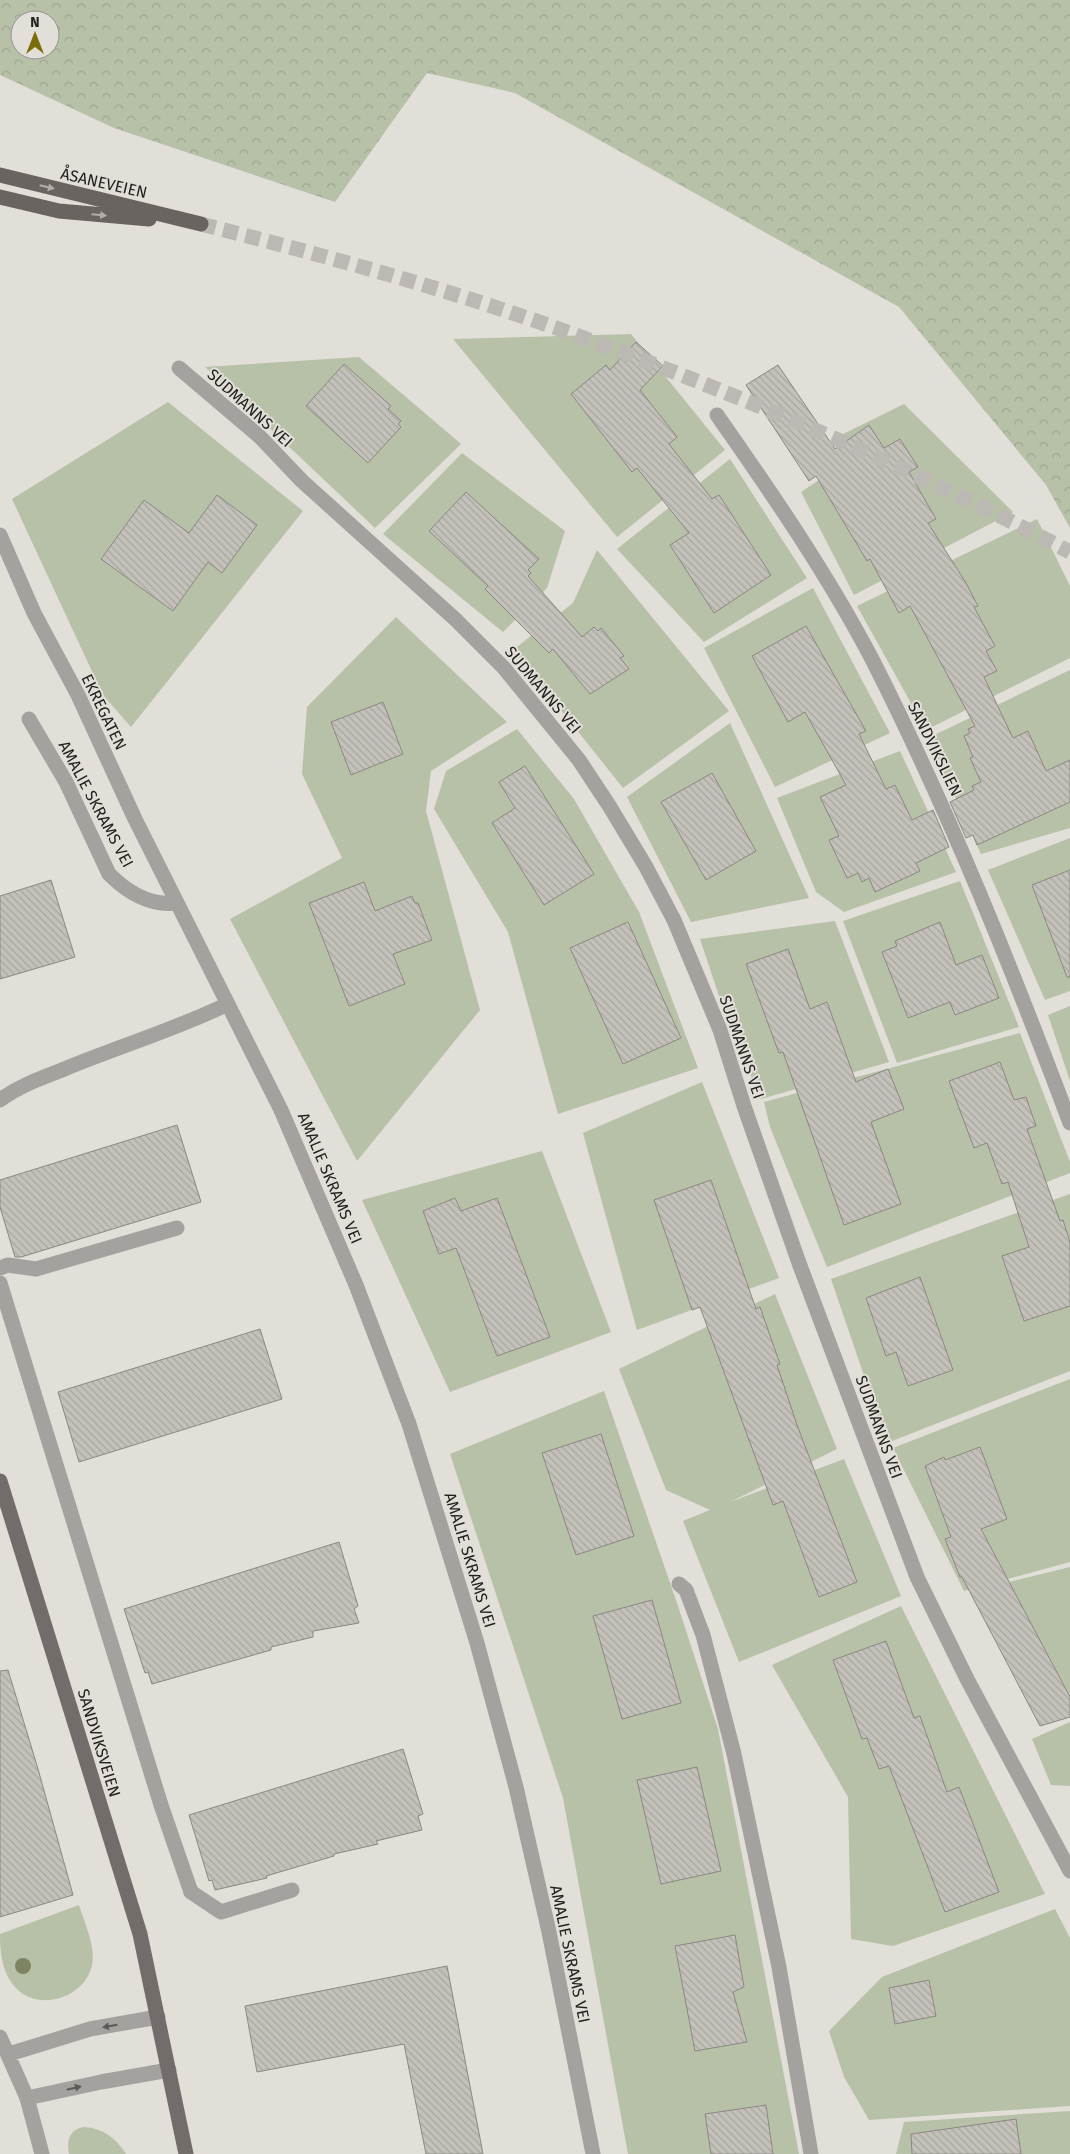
<svg xmlns="http://www.w3.org/2000/svg" width="1070" height="2154" viewBox="0 0 1070 2154" font-family="'Fira Sans',sans-serif">
<style>
.green{fill:#b7c1a8}
.forest{fill:url(#forest-crowns);fill-rule:evenodd}
.building{fill:url(#building-back-hatch);stroke:#8b8882}
.lines{fill:none;stroke-linecap:round;stroke-linejoin:round}
.trunk-tunnel{stroke:#bcb8b3;stroke-width:15;stroke-dasharray:15 8;stroke-linecap:butt}
.service{stroke:#a4a19f;stroke-width:15}
.minor{stroke:#a4a19f;stroke-width:15}
.primary{stroke:#726d6a;stroke-width:15}
.trunk{stroke:#696460;stroke-width:15}
.tree{fill:#7d8463}
.oneway{fill:#b2ada8}
.oneway2{fill:#5c5b58}
.labels{text-anchor:middle;dominant-baseline:central;stroke-width:4;stroke-linejoin:round;paint-order:stroke}
.street-label{font-size:16px;fill:#22211e;stroke:#e2ded8}
</style>
<defs>
<pattern id="forest-crowns" width="20" height="18" patternUnits="userSpaceOnUse" patternTransform="scale(1.25)"><rect width="20" height="18" fill="#b7c1a8"/><path d="M2 6a3 3 0 1 1 6 0M12 15a3 3 0 1 1 6 0" fill="none" stroke="#9da690"/></pattern>
<pattern id="building-back-hatch" width="6" height="6" patternUnits="userSpaceOnUse" patternTransform="scale(1.25)"><rect width="6" height="6" fill="#c4c1ba"/><path d="M-1 5l2 2M0 0l6 6M5-1l2 2" fill="none" stroke="#a8a69f"/></pattern>
</defs>
<rect width="100%" height="100%" fill="#e2ded8"/>
<!-- green -->
<path class="green" d="M 631,334 L 725,450 L 617,537 L 453,339 Z
M 359,357 L 461,444 L 375,528 L 205,367 Z
M 168,402 L 303,511 L 131,727 L 103,695 L 12,499 Z
M 904,404 L 1013,512 L 854,595 L 801,492 L 846,462 L 835,438 Z
M 462,453 L 565,531 L 547,588 L 503,632 L 383,534 Z
M 730,459 L 807,578 L 704,642 L 617,549 Z
M 1037,519 L 1070,586 L 1070,658 L 926,730 L 857,606 Z
M 597,550 L 729,711 L 623,788 L 513,650 L 573,603 Z
M 813,588 L 890,733 L 775,787 L 704,648 Z
M 396,617 L 507,722 L 431,771 L 426,811 L 480,1010 L 357,1161 L 230,919 L 342,858 L 302,774 L 307,707 Z
M 1070,670 L 1070,828 L 981,854 L 928,738 Z
M 730,723 L 809,898 L 691,922 L 627,797 Z
M 517,729 L 574,799 L 639,912 L 698,1068 L 558,1114 L 508,932 L 434,809 L 446,771 Z
M 900,751 L 956,872 L 844,912 L 816,892 L 777,798 Z
M 1070,838 L 1070,991 L 1045,1000 L 988,870 Z
M 960,881 L 1019,1027 L 897,1063 L 843,921 Z
M 835,921 L 889,1062 L 761,1099 L 726,1017 L 700,939 Z
M 1070,1006 L 1070,1081 L 1048,1015 Z
M 1020,1033 L 1070,1162 L 1070,1173 L 827,1267 L 770,1127 L 764,1102 Z
M 702,1082 L 779,1278 L 637,1330 L 583,1133 Z
M 542,1151 L 611,1332 L 450,1392 L 362,1200 Z
M 1070,1194 L 1070,1371 L 887,1443 L 831,1279 Z
M 775,1294 L 837,1449 L 730,1502 L 844,1459 L 901,1596 L 739,1662 L 683,1521 L 710,1510 L 666,1490 L 619,1369 Z
M 1070,1379 L 1070,1562 L 964,1591 L 893,1448 Z
M 604,1391 L 678,1606 L 718,1729 L 799,2154 L 628,2154 L 563,1798 L 450,1454 Z
M 1070,1567 L 1070,1697 L 1009,1582 Z
M 901,1606 L 1045,1894 L 893,1946 L 851,1939 L 848,1797 L 772,1665 Z
M 1070,1722 L 1070,1786 L 1051,1785 L 1032,1739 Z
M 79,1905 C 84,1922 96,1946 92,1965 C 86,1997 39,2013 16,1988 C 2,1973 0,1953 0,1934 Z
M 1055,1909 L 1070,1938 L 1070,2106 L 869,2120 L 844,2077 L 829,2031 L 882,1977 Z
M 1070,2111 L 1070,2154 L 896,2154 L 904,2122 Z
M 84,2127 C 103,2128 116,2138 126,2154 L 69,2154 C 66,2140 70,2129 84,2127 Z"/>
<!-- forest -->
<path class="forest" d="M 0,0 L 1070,0 L 1070,528 L 1046,485 L 899,307 L 515,93 L 427,73 L 335,202 L 114,128 L 0,75 ZM 20,20 L 50,20 L 50,50 L 20,50 Z"/>
<!-- building -->
<path class="building" d="M 636,342 L 663,366 L 640,390 L 677,437 L 669,444 L 712,499 L 719,495 L 771,575 L 714,613 L 670,545 L 689,533 L 637,468 L 632,472 L 571,394 L 606,365 L 610,370 Z
M 344,364 L 391,406 L 388,409 L 401,421 L 398,424 L 401,427 L 368,463 L 306,406 Z
M 778,365 L 835,449 L 869,425 L 884,448 L 900,439 L 918,467 L 909,472 L 936,519 L 928,523 L 966,583 L 978,606 L 974,607 L 995,646 L 986,651 L 997,671 L 984,677 L 1001,713 L 1013,738 L 1028,731 L 1046,771 L 1070,760 L 1070,802 L 977,845 L 973,835 L 966,838 L 950,802 L 974,790 L 972,786 L 981,782 L 970,758 L 973,757 L 964,736 L 970,733 L 968,729 L 975,726 L 910,606 L 899,613 L 870,559 L 867,561 L 816,476 L 809,481 L 746,385 Z
M 466,492 L 539,559 L 528,570 L 531,573 L 528,576 L 582,637 L 594,627 L 598,631 L 601,628 L 624,656 L 620,658 L 629,669 L 590,694 L 553,649 L 549,653 L 485,589 L 488,586 L 429,531 Z
M 217,495 L 257,525 L 222,573 L 208,562 L 173,611 L 101,559 L 144,500 L 189,533 Z
M 806,626 L 866,731 L 859,734 L 886,789 L 895,785 L 912,820 L 933,810 L 949,847 L 916,863 L 920,871 L 875,892 L 869,878 L 862,882 L 858,873 L 847,878 L 829,840 L 839,836 L 820,797 L 846,785 L 805,712 L 788,722 L 752,656 Z
M 383,702 L 403,754 L 351,775 L 331,722 Z
M 525,766 L 594,874 L 544,905 L 492,823 L 515,808 L 499,782 Z
M 712,773 L 756,851 L 706,880 L 661,802 Z
M 1070,870 L 1070,977 L 1067,977 L 1032,885 Z
M 51,880 L 75,957 L 0,979 L 0,896 Z
M 364,882 L 375,911 L 412,896 L 415,903 L 418,903 L 432,940 L 393,954 L 405,984 L 349,1006 L 309,903 Z
M 628,922 L 681,1038 L 623,1064 L 570,948 Z
M 940,922 L 956,965 L 982,955 L 999,998 L 955,1015 L 950,1002 L 908,1018 L 882,952 L 897,946 L 895,941 Z
M 788,949 L 810,1009 L 827,1002 L 856,1082 L 888,1069 L 904,1109 L 871,1122 L 901,1204 L 844,1225 L 783,1052 L 779,1053 L 746,964 Z
M 1000,1062 L 1014,1100 L 1026,1097 L 1036,1126 L 1027,1129 L 1060,1221 L 1063,1220 L 1070,1242 L 1070,1306 L 1024,1321 L 1002,1256 L 1029,1247 L 1008,1182 L 1002,1184 L 987,1143 L 974,1148 L 949,1081 Z
M 177,1125 L 201,1202 L 21,1257 L 15,1257 L 0,1207 L 0,1180 Z
M 711,1180 L 756,1309 L 760,1307 L 780,1364 L 777,1365 L 797,1425 L 857,1582 L 819,1597 L 783,1501 L 773,1505 L 700,1307 L 692,1310 L 654,1200 Z
M 455,1198 L 461,1211 L 497,1198 L 550,1337 L 497,1356 L 456,1248 L 439,1254 L 423,1211 Z
M 920,1277 L 953,1370 L 908,1386 L 896,1352 L 886,1356 L 866,1298 Z
M 260,1329 L 282,1399 L 79,1462 L 58,1392 Z
M 601,1434 L 634,1536 L 576,1555 L 542,1453 Z
M 980,1447 L 1007,1519 L 981,1529 L 1070,1697 L 1070,1717 L 1040,1726 L 962,1577 L 960,1577 L 945,1539 L 951,1537 L 925,1466 L 944,1457 L 945,1460 Z
M 339,1542 L 358,1606 L 354,1609 L 359,1623 L 313,1631 L 313,1637 L 271,1647 L 271,1650 L 152,1684 L 148,1672 L 145,1673 L 124,1609 Z
M 652,1600 L 681,1703 L 622,1719 L 593,1616 Z
M 886,1641 L 914,1718 L 920,1716 L 947,1792 L 959,1787 L 999,1892 L 945,1912 L 889,1766 L 879,1769 L 867,1738 L 862,1739 L 833,1660 Z
M 8,1670 L 38,1769 L 73,1895 L 0,1917 L 0,1671 Z
M 403,1749 L 423,1814 L 418,1816 L 422,1830 L 376,1841 L 378,1844 L 334,1854 L 334,1856 L 266,1876 L 267,1878 L 215,1890 L 212,1880 L 209,1881 L 189,1815 Z
M 697,1767 L 721,1871 L 661,1884 L 637,1780 Z
M 735,1935 L 744,1987 L 733,1992 L 747,2042 L 695,2051 L 675,1946 Z
M 447,1966 L 483,2154 L 426,2154 L 404,2044 L 257,2072 L 245,2006 Z
M 929,1980 L 936,2016 L 895,2024 L 889,1988 Z
M 766,2105 L 773,2154 L 711,2154 L 705,2114 Z
M 1016,2119 L 1021,2154 L 912,2154 L 911,2134 Z"/>
<g class="lines">
<!-- trunk-tunnel -->
<path class="trunk-tunnel" d="M 201,224 C 326,256 452,290 573,334 C 743,396 910,467 1070,552"/>
<!-- service -->
<path class="service" d="M 29,719 L 66,782 L 109,874 C 127,892 150,906 176,903
M 0,1268 L 8,1265 L 36,1269 L 177,1228
M 191,1892 L 221,1912 L 292,1890
M 27,2098 L 42,2154"/>
<!-- minor -->
<path class="minor" d="M 179,368 L 259,436 L 302,481 L 455,619 L 504,668 L 579,760 L 610,807 L 645,865 L 674,920 L 720,1030 L 744,1106 L 799,1263 L 917,1577 L 967,1679 L 1070,1871
M 717,415 C 773,495 828,575 873,661 C 949,811 1011,966 1070,1123
M 0,535 L 34,613 L 78,695 L 135,819 L 281,1110 L 356,1285 L 409,1424 L 477,1643 L 516,1787 L 549,1932 L 593,2154
M 0,1100 C 19,1086 41,1078 62,1070 C 117,1047 174,1030 228,1004
M 0,1283 L 161,1805 L 191,1892
M 679,1584 L 686,1590 L 703,1635 L 734,1754 L 779,1967 L 811,2154
M 0,2037 L 27,2098 L 101,2082 L 169,2070
M 9,2054 L 90,2029 L 158,2017"/>
<!-- primary -->
<path class="primary" d="M 0,1481 L 140,1934 L 186,2154"/>
<!-- trunk -->
<path class="trunk" d="M 0,175 L 201,224
M 0,197 L 59,211 L 149,219"/>
</g>
<!-- trees -->
<circle class="tree" cx="23" cy="1966" r="8"/>
<!-- one-way arrows -->
<defs><path id="oneway-solid" d="M-6-.8H1V-3.2L6.5 0L1 3.2V.8H-6Z" transform="scale(1.25)"/></defs>
<g class="oneway">
<use href="#oneway-solid" transform="translate(47 187) rotate(13)"/>
<use href="#oneway-solid" transform="translate(99 215) rotate(5)"/>
</g>
<g class="oneway2">
<use href="#oneway-solid" transform="translate(110 2026) rotate(170)"/>
<use href="#oneway-solid" transform="translate(74 2088) rotate(-13)"/>
</g>
<g class="labels">
<!-- street labels -->
<g class="street-label">
<text transform="translate(104 183) rotate(13)">ÅSANEVEIEN</text>
<text transform="translate(250 408) rotate(42)">SUDMANNS VEI</text>
<text transform="translate(543 690) rotate(50)">SUDMANNS VEI</text>
<text transform="translate(104 712) rotate(64)">EKREGATEN</text>
<text transform="translate(935 749) rotate(64)">SANDVIKSLIEN</text>
<text transform="translate(96 804) rotate(62)">AMALIE SKRAMS VEI</text>
<text transform="translate(742 1047) rotate(71)">SUDMANNS VEI</text>
<text transform="translate(330 1178) rotate(67)">AMALIE SKRAMS VEI</text>
<text transform="translate(879 1427) rotate(70)">SUDMANNS VEI</text>
<text transform="translate(470 1560) rotate(73)">AMALIE SKRAMS VEI</text>
<text transform="translate(99 1743) rotate(73)">SANDVIKSVEIEN</text>
<text transform="translate(570 1954) rotate(78)">AMALIE SKRAMS VEI</text>
</g>
</g>
<!-- north arrow -->
<g transform="translate(35 35)"><circle r="24" fill="#e2ded8" stroke="#95928e"/>
<path d="M0-4L9 19L0 12L-9 19Z" fill="#7b6d09"/>
<text y="-8" font-size="14" font-weight="bold" text-anchor="middle" fill="#22211e">N</text>
</g>
</svg>
